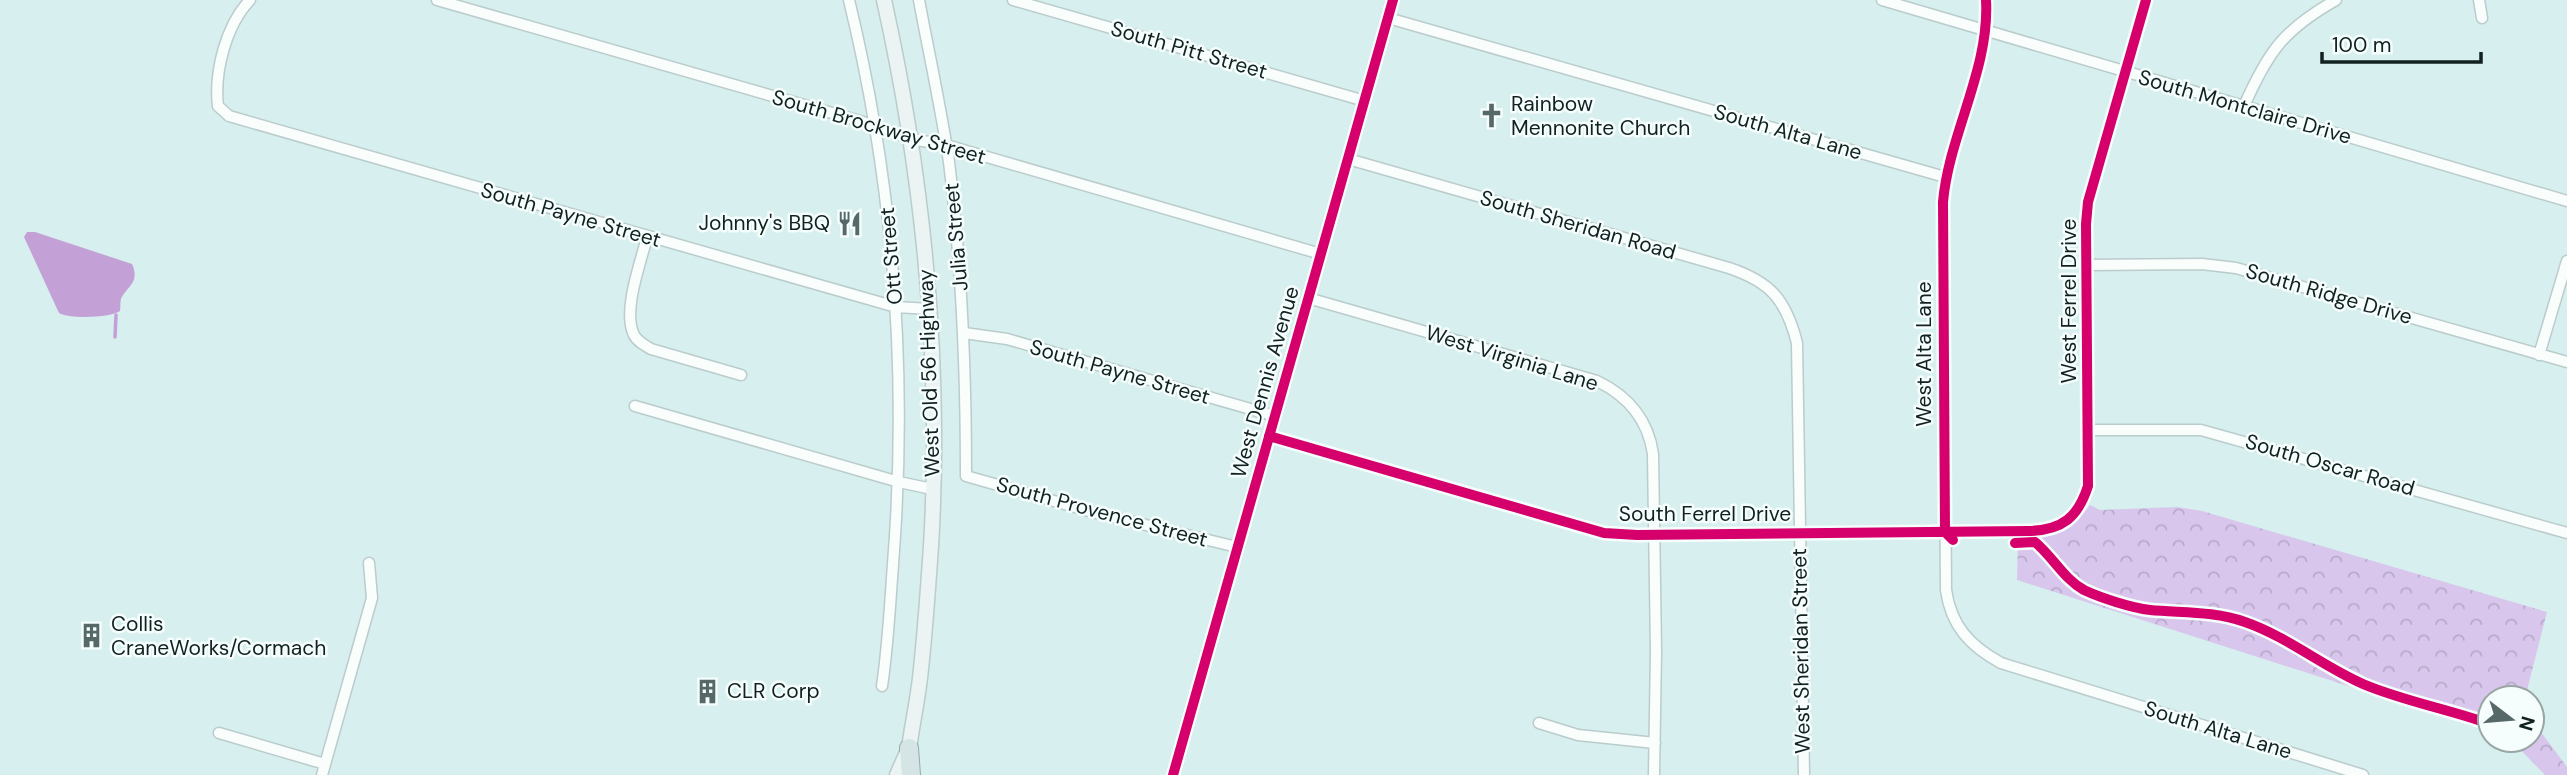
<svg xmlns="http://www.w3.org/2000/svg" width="2567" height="775" viewBox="0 0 2567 775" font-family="'DM Sans',sans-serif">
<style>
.forest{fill:url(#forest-crowns)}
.water{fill:#c3a1d7}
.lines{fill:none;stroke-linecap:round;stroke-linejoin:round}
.stream{stroke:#c3a1d7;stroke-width:3.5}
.minor-casing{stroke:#bacccc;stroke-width:13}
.tertiary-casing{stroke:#bacccc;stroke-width:15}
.secondary-casing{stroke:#bacccc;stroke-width:17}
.trunk-casing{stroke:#91acab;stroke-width:20}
.minor{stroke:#f9fdfc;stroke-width:10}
.tertiary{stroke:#f9fdfc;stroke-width:12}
.secondary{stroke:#ebf3f3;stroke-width:14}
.trunk{stroke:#d5e4e4;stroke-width:18}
.cycleway-casing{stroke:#f5fefd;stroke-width:15}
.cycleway{stroke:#d6006c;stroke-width:10}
.labels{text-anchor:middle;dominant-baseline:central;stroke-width:5;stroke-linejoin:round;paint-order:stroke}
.street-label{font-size:21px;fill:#102120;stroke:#f5fefd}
.poi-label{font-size:21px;fill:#102120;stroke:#f5fefd;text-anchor:start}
</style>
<defs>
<pattern id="forest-crowns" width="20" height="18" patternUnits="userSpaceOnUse" patternTransform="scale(1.75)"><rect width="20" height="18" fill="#d8c6ec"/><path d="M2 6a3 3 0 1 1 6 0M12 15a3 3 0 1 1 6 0" fill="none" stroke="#b8aaca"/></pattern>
</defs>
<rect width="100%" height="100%" fill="#d7efee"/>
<!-- forest -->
<path class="forest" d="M 2090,505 L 2100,510 L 2177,507 L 2202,511 L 2547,612 L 2525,698 L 2490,698 L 2490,729 L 2408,705 L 2017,580 L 2018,537 C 2053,537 2068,534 2090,505 Z
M 2532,720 L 2567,767 L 2567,775 L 2545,775 L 2511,740 L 2532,740 Z"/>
<!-- water -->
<path class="water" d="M 27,232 L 35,232 L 132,264 C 139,280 131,284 123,295 C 119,300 121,306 120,311 C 111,318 69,319 59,313 L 24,237 Z"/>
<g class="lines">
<!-- stream -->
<path class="stream" d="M 115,337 L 116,315"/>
<defs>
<path id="minor" d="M 250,0 C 226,25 214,72 218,106 L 229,116 L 896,307 L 930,309
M 437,0 L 860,121 L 911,139 L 946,145 L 1321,254
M 849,0 C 894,185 908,374 893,564 C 890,605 888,646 882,686
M 919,0 C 929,54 941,108 949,162 C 962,267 966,371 966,476 L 1096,513 L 1237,547
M 1013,0 L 1365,101
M 1882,0 L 2567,201
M 1986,0 C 1990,69 1949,134 1943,202 L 1946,590 C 1951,626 1970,646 2001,663 L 2363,775
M 2479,0 L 2482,18
M 1388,18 L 1945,177
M 2244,106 C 2268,52 2283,30 2336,0
M 1348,159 L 1729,268 C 1771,282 1786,300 1797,343 L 1804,775
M 647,237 C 641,262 622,311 634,335 C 637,341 644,345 651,349 L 741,375
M 2086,265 L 2202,264 L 2236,268 L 2567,362
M 1308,298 L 1597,381 C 1628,396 1648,419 1653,454 L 1656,651 L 1654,775
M 964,333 L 1007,339 L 1275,416
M 2539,355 L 2567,261
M 635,406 L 899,482 L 932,489
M 2088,430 L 2201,430 L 2567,533
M 1269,436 L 1604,533 L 1637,535 L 2029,531 C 2063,530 2078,517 2088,486 L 2086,224 L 2088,202 L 2146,0
M 1539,723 L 1578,735 L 1655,743
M 219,733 L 325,764
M 322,775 L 372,598 L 369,563"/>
<path id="tertiary" d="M 1173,775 L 1393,0"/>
<path id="secondary" d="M 884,0 C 924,181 942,361 931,546 C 928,590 925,634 920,678 C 917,704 911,730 908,756
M 897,775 L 909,748"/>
<path id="trunk" d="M 909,748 L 911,775"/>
</defs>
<!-- minor casing -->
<use href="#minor" class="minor-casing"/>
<!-- tertiary casing -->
<use href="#tertiary" class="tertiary-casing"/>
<!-- secondary casing -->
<use href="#secondary" class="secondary-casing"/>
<!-- trunk casing -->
<use href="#trunk" class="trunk-casing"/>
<!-- minor -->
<use href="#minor" class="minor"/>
<!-- tertiary -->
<use href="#tertiary" class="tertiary"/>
<!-- secondary -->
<use href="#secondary" class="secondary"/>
<!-- trunk -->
<use href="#trunk" class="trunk"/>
<defs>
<path id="cycleway" d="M 1269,436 L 1604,533 L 1637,535 L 2029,531 C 2063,530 2078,517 2088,486 L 2086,224 L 2088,202 L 2146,0
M 1953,540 L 1945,532 L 1943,202 C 1949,134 1990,69 1986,0
M 2015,543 L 2035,542 C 2053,557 2064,579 2084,590 C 2101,598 2132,608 2150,610 C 2183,613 2214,611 2245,622 C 2288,637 2322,666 2363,684 C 2403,701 2448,709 2490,724
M 1173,775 L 1393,0"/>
</defs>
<!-- cycleway casing -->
<use href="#cycleway" class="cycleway-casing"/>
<!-- cycleway -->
<use href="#cycleway" class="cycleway"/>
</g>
<!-- icons -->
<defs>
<symbol id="church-bare" viewBox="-9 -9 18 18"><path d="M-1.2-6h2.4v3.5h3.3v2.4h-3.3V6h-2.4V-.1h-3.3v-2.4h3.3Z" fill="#566968" stroke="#f5fefd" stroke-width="2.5" paint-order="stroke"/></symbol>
<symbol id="restaurant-bare" viewBox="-9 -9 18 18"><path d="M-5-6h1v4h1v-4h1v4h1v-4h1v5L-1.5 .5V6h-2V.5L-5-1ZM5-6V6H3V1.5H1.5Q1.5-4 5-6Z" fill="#566968" stroke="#f5fefd" stroke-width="2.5" paint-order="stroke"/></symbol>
<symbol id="building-bare" viewBox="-9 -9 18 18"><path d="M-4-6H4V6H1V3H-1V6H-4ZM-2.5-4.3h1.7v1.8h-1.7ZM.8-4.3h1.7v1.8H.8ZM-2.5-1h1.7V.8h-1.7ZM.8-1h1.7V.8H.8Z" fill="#566968" stroke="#f5fefd" stroke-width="2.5" paint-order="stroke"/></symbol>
</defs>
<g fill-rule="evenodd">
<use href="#church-bare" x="1474" y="98" width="35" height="35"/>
<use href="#restaurant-bare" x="832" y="206" width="35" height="35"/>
<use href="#building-bare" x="74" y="618" width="35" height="35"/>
<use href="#building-bare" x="690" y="674" width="35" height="35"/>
</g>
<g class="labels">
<!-- street labels -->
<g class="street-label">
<text transform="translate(1189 50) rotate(16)">South Pitt Street</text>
<text transform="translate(2245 107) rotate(16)">South Montclaire Drive</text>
<text transform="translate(879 127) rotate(16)">South Brockway Street</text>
<text transform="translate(1788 132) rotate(16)">South Alta Lane</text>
<text transform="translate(571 215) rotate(16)">South Payne Street</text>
<text transform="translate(1578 225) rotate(16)">South Sheridan Road</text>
<text transform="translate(956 237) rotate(-95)">Julia Street</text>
<text transform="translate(891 256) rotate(-95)">Ott Street</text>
<text transform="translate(2329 294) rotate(16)">South Ridge Drive</text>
<text transform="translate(2069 301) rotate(-90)">West Ferrel Drive</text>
<text transform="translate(1924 354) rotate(-90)">West Alta Lane</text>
<text transform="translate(1512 358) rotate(17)">West Virginia Lane</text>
<text transform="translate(1120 372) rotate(16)">South Payne Street</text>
<text transform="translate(929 373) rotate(-92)">West Old 56 Highway</text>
<text transform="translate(1265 382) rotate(-74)">West Dennis Avenue</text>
<text transform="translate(2330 465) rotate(16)">South Oscar Road</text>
<text transform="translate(1102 512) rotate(15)">South Provence Street</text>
<text x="1705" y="514">South Ferrel Drive</text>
<text transform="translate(1801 651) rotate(-91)">West Sheridan Street</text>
<text transform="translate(2218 730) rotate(17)">South Alta Lane</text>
</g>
<!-- poi labels -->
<g class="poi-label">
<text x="1511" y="104">Rainbow<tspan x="1511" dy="24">Mennonite Church</tspan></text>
<text x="830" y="223" text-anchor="end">Johnny's BBQ</text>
<text x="111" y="624">Collis<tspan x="111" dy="24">CraneWorks/Cormach</tspan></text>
<text x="727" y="691">CLR Corp</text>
</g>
</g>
<!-- north arrow -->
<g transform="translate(2511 719) rotate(106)"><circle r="33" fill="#f5fefd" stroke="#99a6a5" stroke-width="2"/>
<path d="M0-5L12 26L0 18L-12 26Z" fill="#566968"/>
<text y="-10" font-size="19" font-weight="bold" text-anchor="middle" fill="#102120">N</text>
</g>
<!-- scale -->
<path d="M2322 52v10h159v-10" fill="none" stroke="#102120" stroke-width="3.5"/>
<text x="2332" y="52" font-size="21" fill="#102120" stroke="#f5fefd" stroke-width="5" paint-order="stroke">100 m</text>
</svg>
